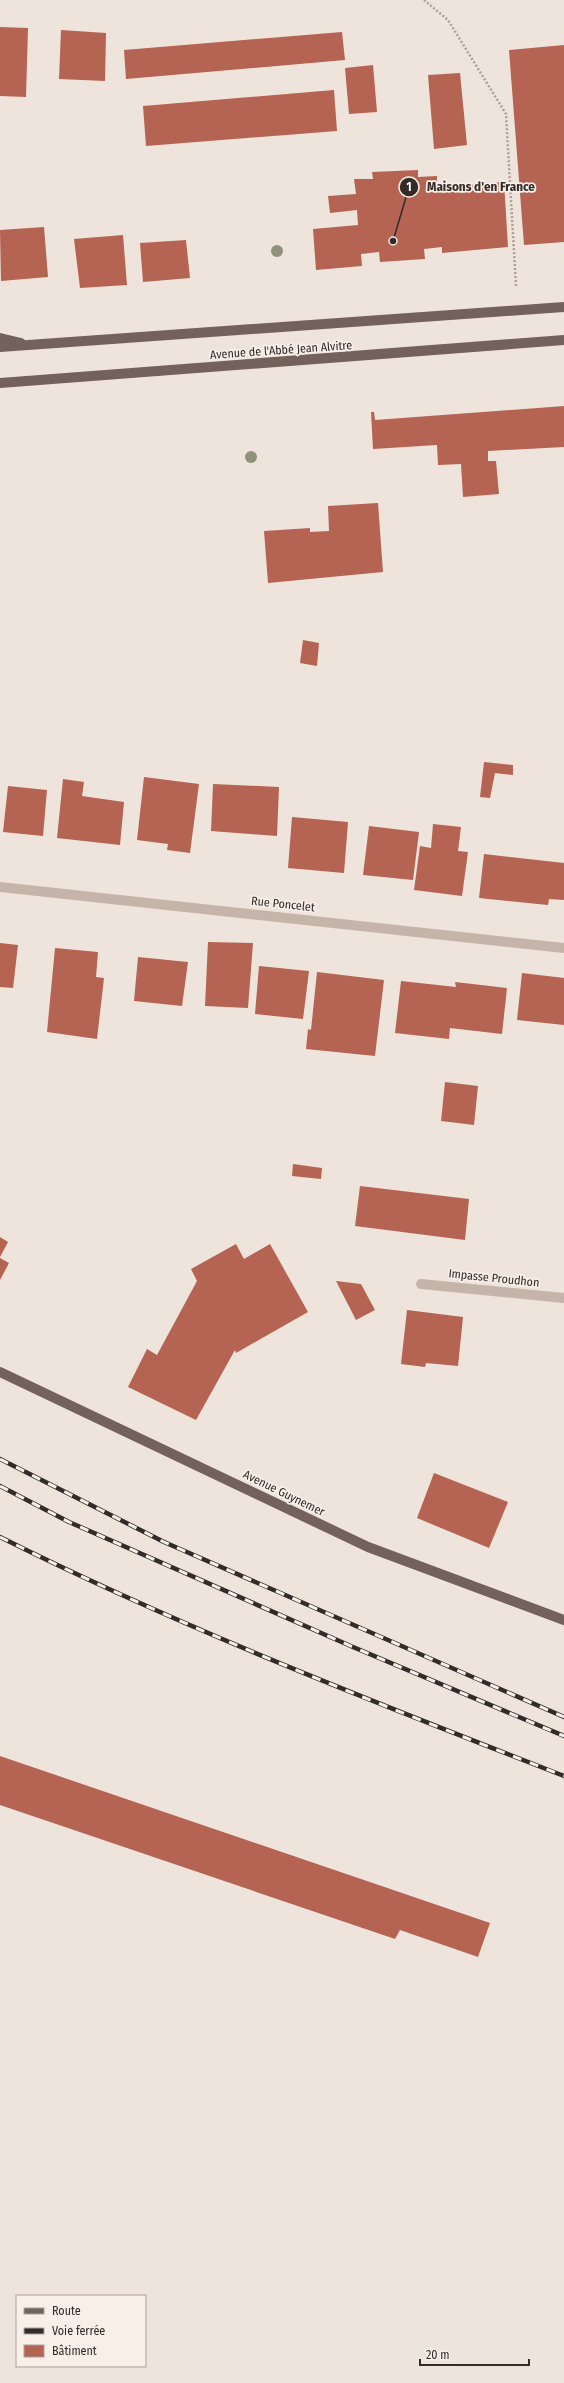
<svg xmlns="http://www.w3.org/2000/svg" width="564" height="2383" viewBox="0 0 564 2383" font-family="'Fira Sans Condensed',sans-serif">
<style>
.building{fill:#b56353}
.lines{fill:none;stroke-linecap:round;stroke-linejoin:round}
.path{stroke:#b09e94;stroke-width:2.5;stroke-dasharray:2 2;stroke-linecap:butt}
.minor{stroke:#c5b4aa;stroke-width:10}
.major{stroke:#73615b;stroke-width:10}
.rail-casing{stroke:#332b28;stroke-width:4.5}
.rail{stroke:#f7efe8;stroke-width:3;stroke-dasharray:9;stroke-linecap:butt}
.tree{fill:#91927d}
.labels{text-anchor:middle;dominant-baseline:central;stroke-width:3.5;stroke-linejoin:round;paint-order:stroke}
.street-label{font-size:12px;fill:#332b28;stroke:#f7efe8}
.leader{fill:none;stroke:#332b28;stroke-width:1.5}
.callout-dot{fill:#332b28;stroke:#f7efe8;stroke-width:1.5}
.mark-label{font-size:12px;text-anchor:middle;font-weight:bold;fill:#fff}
.callout-label{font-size:13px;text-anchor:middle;font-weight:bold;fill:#332b28;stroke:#f7efe8;stroke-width:3.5;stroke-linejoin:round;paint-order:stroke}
</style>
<rect width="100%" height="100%" fill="#eee4dc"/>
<!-- building -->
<path class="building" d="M 0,27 L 28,28 L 26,97 L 0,96 Z
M 61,30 L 106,33 L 105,81 L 59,79 Z
M 342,32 L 345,60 L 126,79 L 124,50 Z
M 564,45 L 564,242 L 524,245 L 509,50 Z
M 373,65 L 377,112 L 349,114 L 345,68 Z
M 460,73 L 467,145 L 434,149 L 428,75 Z
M 334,90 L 337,131 L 146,146 L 143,106 Z
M 418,170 L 418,177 L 437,176 L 437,187 L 504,182 L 508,247 L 442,253 L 442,247 L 424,249 L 425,259 L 380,262 L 379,252 L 361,254 L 362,266 L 316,270 L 313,229 L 358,225 L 357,210 L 330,213 L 328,196 L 356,194 L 354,179 L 373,179 L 372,172 Z
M 44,227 L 48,277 L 1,281 L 0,230 Z
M 123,235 L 127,285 L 80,288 L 74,239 Z
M 186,240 L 190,278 L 143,282 L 140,243 Z
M 564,406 L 564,447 L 488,451 L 488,461 L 496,461 L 499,494 L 463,497 L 461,464 L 438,465 L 437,445 L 373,449 L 371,412 L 374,412 L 375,420 Z
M 378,503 L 383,572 L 268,583 L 264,531 L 310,528 L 310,532 L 329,531 L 328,506 Z
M 303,640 L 319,643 L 317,666 L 300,663 Z
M 484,762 L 513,765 L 513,775 L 495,773 L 490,798 L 480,797 Z
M 144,777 L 199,784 L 190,853 L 167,850 L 168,844 L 137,840 Z
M 63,779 L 84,782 L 82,796 L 124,802 L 120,845 L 57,838 Z
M 213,784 L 279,787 L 277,836 L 211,831 Z
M 8,786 L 47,790 L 43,836 L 3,832 Z
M 292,817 L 348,822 L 344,873 L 288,868 Z
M 433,824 L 461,827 L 458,851 L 468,852 L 462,896 L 414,890 L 420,846 L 431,848 Z
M 369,826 L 419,832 L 413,880 L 363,875 Z
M 484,854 L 564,863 L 564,900 L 549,899 L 548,905 L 479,898 Z
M 208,942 L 253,943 L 248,1008 L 205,1006 Z
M 0,943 L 18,945 L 13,988 L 0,987 Z
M 55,948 L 98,952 L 96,977 L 104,978 L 97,1039 L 47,1032 Z
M 138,957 L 188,962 L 182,1006 L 134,1001 Z
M 259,966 L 309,971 L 303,1019 L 255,1014 Z
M 317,972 L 384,980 L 375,1056 L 306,1049 L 308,1029 L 311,1030 Z
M 522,973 L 564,978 L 564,1025 L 517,1020 Z
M 401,981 L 456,987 L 455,982 L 507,988 L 502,1034 L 450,1028 L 449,1039 L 395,1033 Z
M 445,1082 L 478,1086 L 474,1125 L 441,1121 Z
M 293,1164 L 322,1168 L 321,1179 L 292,1176 Z
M 360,1186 L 469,1199 L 465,1240 L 355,1226 Z
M 0,1237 L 8,1242 L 0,1257 Z
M 236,1244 L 244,1259 L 270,1244 L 308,1312 L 236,1353 L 235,1350 L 196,1420 L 128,1387 L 147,1349 L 157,1355 L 197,1281 L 191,1269 Z
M 0,1258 L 9,1263 L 0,1280 Z
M 336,1281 L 361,1284 L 375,1310 L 356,1320 Z
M 407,1310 L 463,1317 L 458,1366 L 426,1363 L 425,1367 L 401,1364 Z
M 434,1473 L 508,1502 L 489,1548 L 417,1518 Z
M 0,1756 L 490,1923 L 478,1957 L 400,1930 L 395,1939 L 0,1805 Z"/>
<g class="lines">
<!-- path -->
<path class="path" d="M 424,0 L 448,20 L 506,114 L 516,286"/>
<!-- minor -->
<path class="minor" d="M 0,887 L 564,948
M 421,1284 L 564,1298"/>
<!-- major -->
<path class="major" d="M 0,338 L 21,343
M 0,347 L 564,307
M 0,383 L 564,340
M 0,1372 L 368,1547 L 564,1620"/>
<defs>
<path id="rail" d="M 0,1459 L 164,1542 L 564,1717
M 0,1486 L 69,1522 L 353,1647 L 564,1736
M 0,1537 C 182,1628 374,1702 564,1776"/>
</defs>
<!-- rail casing -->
<use href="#rail" class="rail-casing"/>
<!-- rail -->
<use href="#rail" class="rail"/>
</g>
<!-- trees -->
<g class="tree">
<circle cx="277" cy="251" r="6"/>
<circle cx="251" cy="457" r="6"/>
</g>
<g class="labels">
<!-- street labels -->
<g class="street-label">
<text transform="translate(281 350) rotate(-4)">Avenue de l'Abbé Jean Alvitre</text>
<text transform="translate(283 904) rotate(6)">Rue Poncelet</text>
<text transform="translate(494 1278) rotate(6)">Impasse Proudhon</text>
<text transform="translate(284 1493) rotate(26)">Avenue Guynemer</text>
</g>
</g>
<!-- callouts -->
<path class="leader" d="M393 241L409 187"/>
<g class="callout-dot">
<circle cx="393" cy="241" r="4"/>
<circle cx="409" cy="187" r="10"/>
</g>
<g class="mark-label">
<text x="409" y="191">1</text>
</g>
<g class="callout-label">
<text x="481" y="191">Maisons d'en France</text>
</g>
<!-- legend -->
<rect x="16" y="2295" width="130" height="72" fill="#f7efe8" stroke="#a9a19b"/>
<rect x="24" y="2308" width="20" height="6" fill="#73615b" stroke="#a9a19b"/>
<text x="52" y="2315" font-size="12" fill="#332b28">Route</text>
<rect x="24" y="2328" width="20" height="6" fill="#332b28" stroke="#a9a19b"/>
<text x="52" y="2335" font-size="12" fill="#332b28">Voie ferrée</text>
<rect x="24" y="2345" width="20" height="12" fill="#b56353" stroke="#a9a19b"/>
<text x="52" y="2355" font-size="12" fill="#332b28">Bâtiment</text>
<!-- scale -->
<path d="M420 2359v6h109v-6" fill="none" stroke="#332b28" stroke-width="2"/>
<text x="426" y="2359" font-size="12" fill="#332b28" stroke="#f7efe8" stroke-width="3" paint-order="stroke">20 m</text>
</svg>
